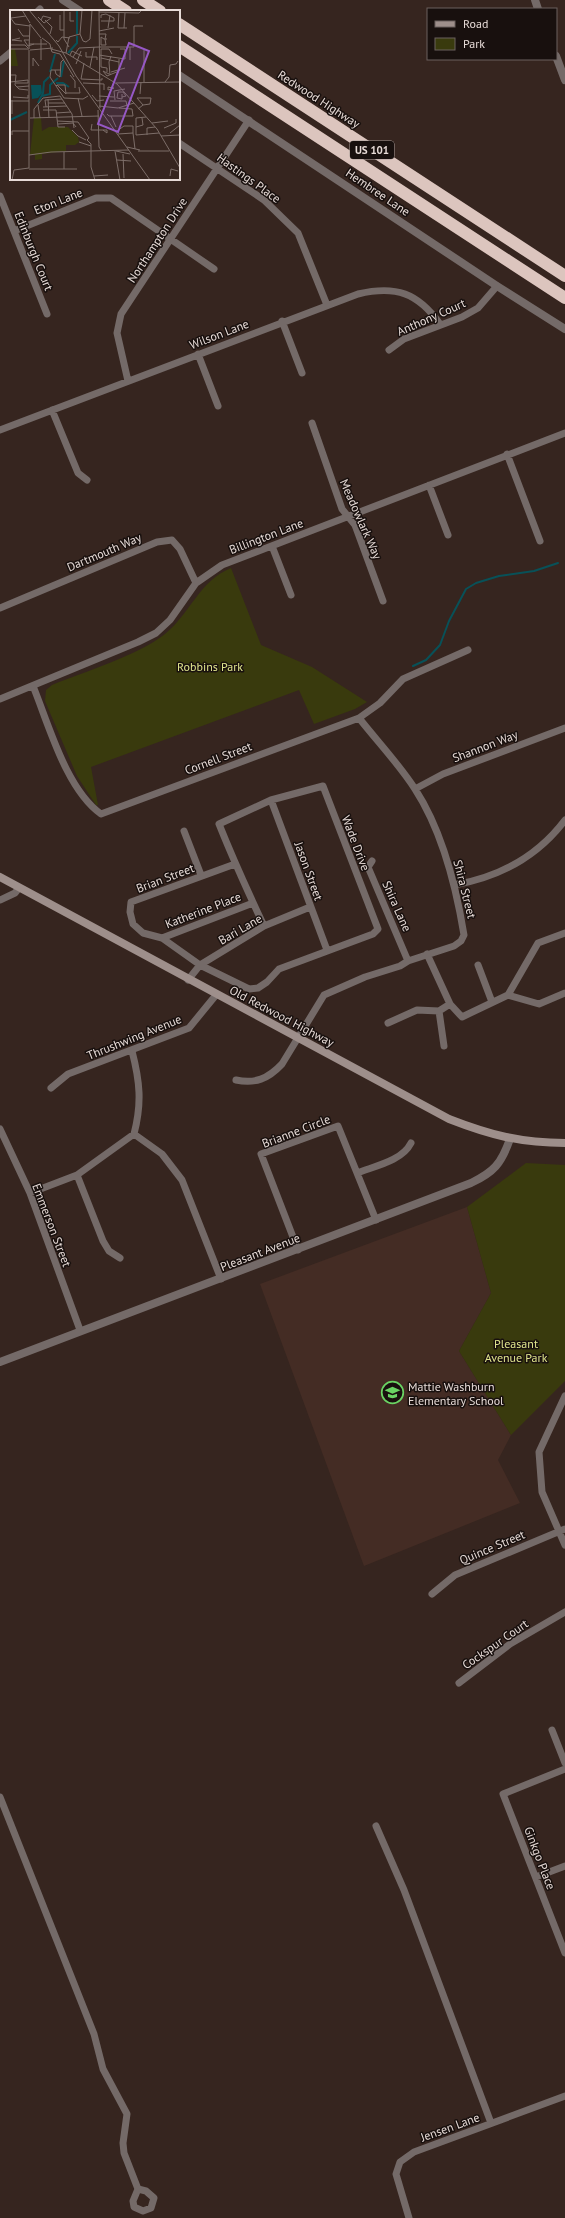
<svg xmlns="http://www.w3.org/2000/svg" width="565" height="2218" viewBox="0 0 565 2218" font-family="'PT Sans',sans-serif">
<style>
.built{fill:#442c24}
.green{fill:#393a0d}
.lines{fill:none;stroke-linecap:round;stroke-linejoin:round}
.stream{stroke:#085158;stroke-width:2}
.minor{stroke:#746a68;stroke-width:7}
.tertiary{stroke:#746a68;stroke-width:8}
.secondary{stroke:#9e8f8b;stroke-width:8}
.motorway{stroke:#dcc5be;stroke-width:12}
.labels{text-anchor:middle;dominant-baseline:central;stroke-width:3;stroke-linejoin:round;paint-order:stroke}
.shield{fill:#18100e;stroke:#a99e9b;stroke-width:1}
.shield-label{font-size:11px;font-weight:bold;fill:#e7dbd7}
.street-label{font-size:12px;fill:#e7dbd7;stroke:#18100e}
.park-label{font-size:12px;fill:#e0e58d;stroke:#18100e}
.poi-label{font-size:12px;fill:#e7dbd7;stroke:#18100e;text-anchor:start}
.inset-river{fill:none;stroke:#085158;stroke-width:2}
.inset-road{fill:none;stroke:#7d6e69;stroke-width:1}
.view{fill:#9658c5;fill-opacity:0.15;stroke:#9658c5;stroke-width:2}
.inset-edge{fill:none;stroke:#e7dbd7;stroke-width:2}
</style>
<rect width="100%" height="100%" fill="#36251f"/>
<!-- built -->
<path class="built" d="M 467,1207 L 491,1293 L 459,1351 L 511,1435 L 498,1460 L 520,1503 L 364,1566 L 260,1284 Z"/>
<!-- green -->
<path class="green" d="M 231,568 L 261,645 L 312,667 L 367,702 L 355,709 L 314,724 L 299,690 L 91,767 L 98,805 L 96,805 L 77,776 L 45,701 L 46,690 L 52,685 C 86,671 137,656 165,634 C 190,614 199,581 231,568 Z
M 526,1163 L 565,1165 L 565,1381 L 511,1435 L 459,1351 L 491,1293 L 467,1207 Z"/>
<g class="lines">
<!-- stream -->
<path class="stream" d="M 413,666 L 426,660 L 440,645 L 449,621 L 466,589 L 476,583 L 499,576 L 534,571 L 558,563"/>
<!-- minor -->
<path class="minor" d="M 38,11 L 40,9
M 0,61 L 11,52
M 179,143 L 264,200 L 298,233 L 327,305
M 0,196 L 47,314
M 14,231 L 96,198 L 111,198 L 214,269
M 282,321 L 302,373
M 389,350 L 404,339 L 462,317 L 478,308 L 497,286
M 198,354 L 218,406
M 128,381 L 117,333 L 121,314 L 249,120
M 52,410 L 78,473 L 87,480
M 312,423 L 342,509 L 355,525 L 383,601
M 0,430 L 358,294 C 396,285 418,293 440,324
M 507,454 L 540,541
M 429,485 L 448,535
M 272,546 L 291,595
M 0,608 L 157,542 L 172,540 L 180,549 L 196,583
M 33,686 C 49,725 66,789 101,814 L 359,718 L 380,703 L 403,679 L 468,650
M 0,699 L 138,642 L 156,633 L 170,620 L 196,583 L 222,565 L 565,433
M 415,789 L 443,774 L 565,728
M 271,800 L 327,950
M 184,831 L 201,875
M 372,861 L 368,867 L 408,961
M 235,864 L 131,902 L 130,912 L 133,924 L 143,933 L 162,938 L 200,965 L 249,989 L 258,988 L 267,982 L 279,969 L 373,934 L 378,929 L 323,786 L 271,800 L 219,824 C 233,859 248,892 264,926
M 454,885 C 500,877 537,857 565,820
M 0,900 L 15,893 L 19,888
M 565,933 L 538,943 L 508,995 L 539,1004 L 565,993
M 162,938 L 253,903
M 427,954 L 450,1004
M 478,965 L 492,1002
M 188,980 L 200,965 L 264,926 L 310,907
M 439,1011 L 444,1046
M 388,1023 L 417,1010 L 439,1011 L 450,1004 L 462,1017 L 508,995
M 236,1080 C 255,1084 268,1079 282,1064 L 324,995 L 365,977 L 400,966 L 408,961 L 454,946 L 461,941 L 464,935 C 456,886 443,832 415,789 C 399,764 377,741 359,718
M 51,1088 L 68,1074 L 189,1028 L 216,995
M 0,1129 L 30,1193 L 80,1330
M 134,1134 L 162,1154 L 182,1180 L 221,1279
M 357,1173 C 375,1166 402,1161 411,1143
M 77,1175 L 103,1241 L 109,1251 L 120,1258
M 30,1193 L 77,1175 L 134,1134 C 142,1103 140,1082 132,1051
M 298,1250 L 261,1154 L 338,1126 L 376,1220
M 565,1396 L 539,1452 L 542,1492 L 565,1545
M 432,1594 L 455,1575 L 565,1529
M 459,1683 L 510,1644 L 565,1612
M 552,1730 L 565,1763
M 565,1769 L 503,1794 L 565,1953
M 0,1797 L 94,2034 L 103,2069 L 127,2114 L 123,2143 L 124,2153 L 138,2189 L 133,2201 L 134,2207 L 143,2211 L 151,2208 L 154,2198 L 146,2191 L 138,2189
M 376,1826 L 404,1890 L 491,2123
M 536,1877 L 565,1866
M 409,2218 L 396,2174 L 400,2162 L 414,2152 L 565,2096"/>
<!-- tertiary -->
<path class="tertiary" d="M 63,0 L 80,11
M 535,0 L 538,9
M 556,56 L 565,80
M 179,75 L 497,286 L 565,329
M 0,1362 L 471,1183 C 494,1172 501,1164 510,1139"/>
<!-- secondary -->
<path class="secondary" d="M 0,877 L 449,1119 C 490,1135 521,1143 565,1143"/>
<!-- motorway -->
<path class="motorway" d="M 109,0 L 126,11
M 143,0 L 160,11
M 179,24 L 565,276
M 179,46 L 565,298"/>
</g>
<!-- icons -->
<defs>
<symbol id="school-ring" viewBox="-11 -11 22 22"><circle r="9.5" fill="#18100e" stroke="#6ad363" stroke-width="1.5"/><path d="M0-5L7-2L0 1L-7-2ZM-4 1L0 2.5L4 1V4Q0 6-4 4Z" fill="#6ad363"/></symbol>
</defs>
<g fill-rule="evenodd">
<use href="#school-ring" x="380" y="1380" width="25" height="25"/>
</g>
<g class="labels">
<!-- shield labels -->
<rect class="shield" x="350" y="141" width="44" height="18" rx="3"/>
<g class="shield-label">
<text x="372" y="150">US 101</text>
</g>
<!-- street labels -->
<g class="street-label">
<text transform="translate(319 99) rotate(33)">Redwood Highway</text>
<text transform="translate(249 178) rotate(36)">Hastings Place</text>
<text transform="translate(378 192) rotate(34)">Hembree Lane</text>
<text transform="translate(58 201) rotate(-22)">Eton Lane</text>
<text transform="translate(157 240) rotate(-57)">Northampton Drive</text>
<text transform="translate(34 251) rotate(68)">Edinburgh Court</text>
<text transform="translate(431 317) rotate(-24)">Anthony Court</text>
<text transform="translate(219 334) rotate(-21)">Wilson Lane</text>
<text transform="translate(361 519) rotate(66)">Meadowlark Way</text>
<text transform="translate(266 536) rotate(-21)">Billington Lane</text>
<text transform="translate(104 552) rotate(-23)">Dartmouth Way</text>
<text transform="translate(485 746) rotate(-21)">Shannon Way</text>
<text transform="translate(218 758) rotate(-21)">Cornell Street</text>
<text transform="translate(356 843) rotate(69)">Wade Drive</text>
<text transform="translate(309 871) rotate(70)">Jason Street</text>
<text transform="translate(165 878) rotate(-21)">Brian Street</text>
<text transform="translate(465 889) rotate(76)">Shira Street</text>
<text transform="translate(397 906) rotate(66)">Shira Lane</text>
<text transform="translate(203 910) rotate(-21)">Katherine Place</text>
<text transform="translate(240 929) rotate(-30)">Bari Lane</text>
<text transform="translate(282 1016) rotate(28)">Old Redwood Highway</text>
<text transform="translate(134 1037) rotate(-22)">Thrushwing Avenue</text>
<text transform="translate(296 1131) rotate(-21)">Brianne Circle</text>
<text transform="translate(52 1225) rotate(69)">Emmerson Street</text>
<text transform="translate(260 1252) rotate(-21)">Pleasant Avenue</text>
<text transform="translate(492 1547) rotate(-23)">Quince Street</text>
<text transform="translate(495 1644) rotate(-35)">Cockspur Court</text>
<text transform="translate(540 1858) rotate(69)">Ginkgo Place</text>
<text transform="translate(450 2127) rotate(-20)">Jensen Lane</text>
</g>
<!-- park labels -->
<g class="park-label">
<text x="210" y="666">Robbins Park</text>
<text x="516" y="1343">Pleasant<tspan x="516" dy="14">Avenue Park</tspan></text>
</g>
<!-- poi labels -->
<g class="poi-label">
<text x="408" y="1386">Mattie Washburn<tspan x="408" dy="14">Elementary School</tspan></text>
</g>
</g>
<!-- overview -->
<g transform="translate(10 10)">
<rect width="170" height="170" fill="#36251f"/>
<path d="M 0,39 L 5,39 L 8,56 L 0,56 ZM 24,108 L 31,108 L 32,121 L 39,117 L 58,117 L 68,127 L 69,132 L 65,135 L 56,135 L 56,141 L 32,144 L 32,149 L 25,150 L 25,145 L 20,145 Z" fill="#393a0d"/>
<path d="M 31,75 L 32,83 L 28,88 L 22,89 L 21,75 Z" fill="#085158"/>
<path class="inset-river" d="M 67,24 L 67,0M 58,43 L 67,33 L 67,26M 40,62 L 45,44M 51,67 L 54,51M 46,73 L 53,73 L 59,77M 32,86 L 40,84 L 40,75 L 48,68M 28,93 L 33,83 L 34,72 L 39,67M 0,110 L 17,102"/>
<path class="inset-road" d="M 12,0 L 20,13M 19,0 L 49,36 L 66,66 L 140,170M 54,0 L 54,29 L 59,37M 72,0 L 70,24 L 73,31 L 76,32 L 80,29 L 82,0M 89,0 L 90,98M 98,0 L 115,0M 60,2 L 60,11 L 64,11M 89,2 L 129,3 L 132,0M 109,2 L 108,18 L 117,18M 50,5 L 50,20 L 54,20M 0,7 L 5,14 L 20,16M 28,7 L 34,13 L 41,8 L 33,6 L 31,10M 1,8 L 16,6M 91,8 L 91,5 L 96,4 L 104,8 L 104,11M 35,10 L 42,17 L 40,24M 91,11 L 104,11M 20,14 L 31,28M 98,18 L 100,5M 114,18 L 115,3M 8,19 L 13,26 L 19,26M 89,21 L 104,18M 89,24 L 96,24 L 95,29 L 96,35 L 91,35 L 91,27 L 94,29 L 97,29M 10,28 L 2,30 L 12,31M 32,28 L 40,34 L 41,39M 31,29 L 31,50M 19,30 L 14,30 L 18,36 L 24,34M 46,30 L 48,32 L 52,27 L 60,28M 19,34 L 37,34M 0,35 L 15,35 L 18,38M 89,37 L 124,37 L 124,16 L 133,16M 120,37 L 120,50M 0,39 L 19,39M 19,39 L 20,14M 41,39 L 42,42 L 50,44 L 64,67M 41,39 L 56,43 L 107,74 L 147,119 L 170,158M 20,40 L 43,38M 134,40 L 134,72M 76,42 L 76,47 L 87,47 L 87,50M 56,43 L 59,27 L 70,24M 60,45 L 62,41 L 72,46M 89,45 L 115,49 L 115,39 L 110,39M 63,47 L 69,38 L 89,37M 91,48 L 109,52M 74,53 L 71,69 L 92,70 L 92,68M 66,54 L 71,41M 23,56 L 23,48 L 29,56M 80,57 L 84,37M 45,60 L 46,64 L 50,67 L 51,52 L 54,49M 51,60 L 41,60 L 40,67 L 54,88 L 73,89 L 78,86M 97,62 L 97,58 L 91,57 L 91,39 L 99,39 L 102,44M 101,62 L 115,58M 99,64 L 93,61 L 97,66 L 109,61 L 109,49M 0,65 L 6,65 L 5,75 L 9,79 L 18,80M 60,65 L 65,71 L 65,78M 100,65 L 99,52 L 101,46M 0,72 L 18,70 L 18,73 L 6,73M 155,72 L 159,67 L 160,55 L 166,54 L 168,51M 73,73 L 94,74 L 94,80M 106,73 L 170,72M 46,76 L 47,75 L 55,75 L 56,84 L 47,75M 7,77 L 19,76M 98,77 L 103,78 L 104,78 L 98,80 ZM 56,83 L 70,83 L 69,77M 112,84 L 112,89 L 107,88 L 108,82 L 113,82 L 116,86 L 112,87M 130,84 L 131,72M 82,85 L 87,91 L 94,90M 89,86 L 104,87M 3,87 L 18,88 L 18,85M 68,88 L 72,106M 38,89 L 39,108M 105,90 L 104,81 L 115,79M 0,91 L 19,91M 100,91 L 116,91 L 117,96M 38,93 L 55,93M 28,95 L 30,108M 89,96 L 108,98 L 124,93M 33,97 L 57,96M 36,97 L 35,90 L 52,89M 128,99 L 133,95 L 127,88 L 141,88 L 140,94 L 133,95M 33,100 L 46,100M 46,100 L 48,117 L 55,117M 88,100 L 89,137 L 91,140M 46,103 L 61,102M 2,104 L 2,90M 97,104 L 99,106 L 123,106 L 122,99 L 109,98M 101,106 L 106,117M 136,107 L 126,108 L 126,125 L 149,123M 20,108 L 89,106M 24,108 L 24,99 L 33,88 L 50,86 L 62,104 L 64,118M 47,111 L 68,112 L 79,128 L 77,130M 142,113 L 158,111M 48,114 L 63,113 L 66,117M 82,114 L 81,120 L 97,120 L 97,123 L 93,120M 126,117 L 133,115 L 132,108M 154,118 L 166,113 L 166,109M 62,120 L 68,126 L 76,130M 107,121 L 114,116 L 123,116 L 123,123M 160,123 L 170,115M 108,124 L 123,123 L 125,139M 2,125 L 2,121 L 19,121M 137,125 L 137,118 L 145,117M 151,126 L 170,125M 77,130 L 81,134 L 81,157 L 85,170M 69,132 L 81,136M 117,137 L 130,140M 105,141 L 110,170M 106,141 L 120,144M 128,141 L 159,141M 113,144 L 114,168M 19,145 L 41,142 L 119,140M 107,150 L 121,151M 19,159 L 67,159M 54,159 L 54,142M 84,166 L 98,165M 160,166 L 161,159 L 168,161M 2,170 L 4,160 L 19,158 L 19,40"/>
<path class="view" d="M 119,33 L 139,41 L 108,122 L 88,114 Z"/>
<rect width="170" height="170" class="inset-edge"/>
</g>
<!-- legend -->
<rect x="427" y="8" width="130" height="52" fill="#18100e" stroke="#6b615e"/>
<rect x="435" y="21" width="20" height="6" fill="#9e8f8b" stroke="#6b615e"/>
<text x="463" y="28" font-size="12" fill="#e7dbd7">Road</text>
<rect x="435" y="38" width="20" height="12" fill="#393a0d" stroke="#6b615e"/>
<text x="463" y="48" font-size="12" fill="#e7dbd7">Park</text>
</svg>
